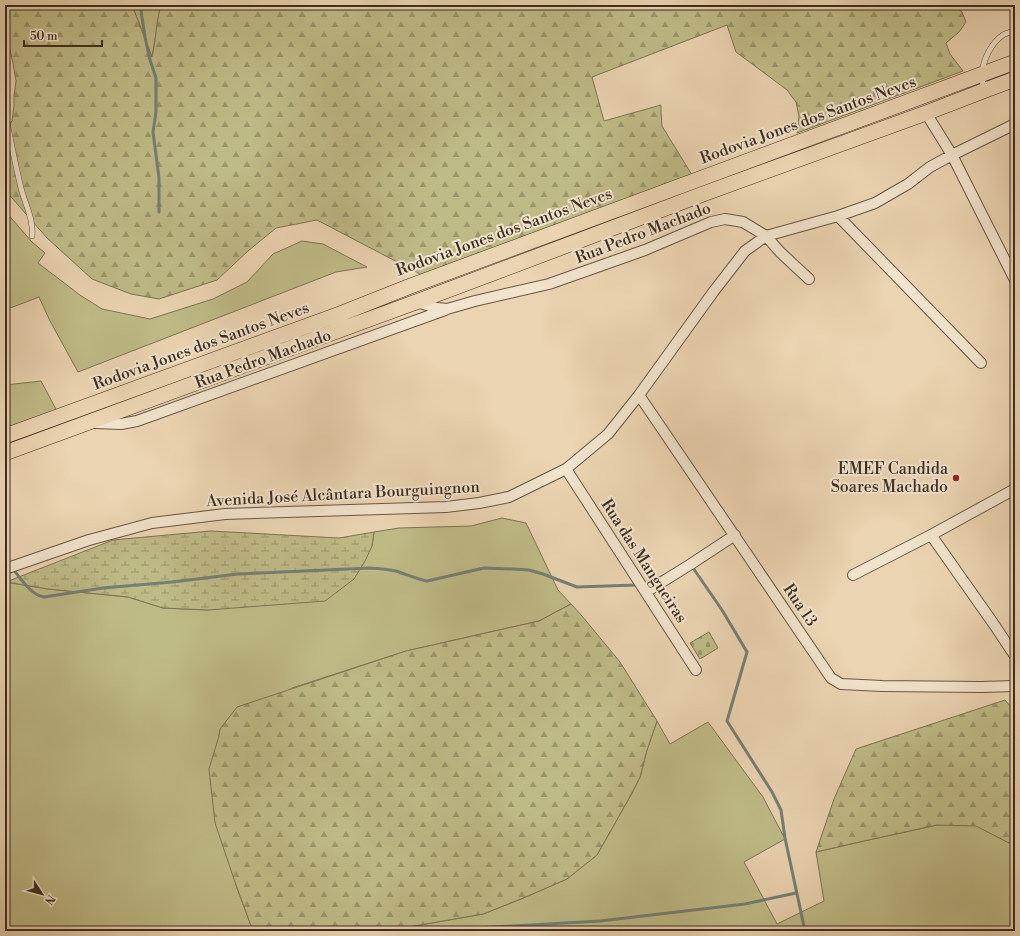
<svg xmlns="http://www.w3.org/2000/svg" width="1020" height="936" viewBox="0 0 1020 936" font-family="'Libre Bodoni',serif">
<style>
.grass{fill:#bfbb87;stroke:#7e7455}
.forest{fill:url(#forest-firs);stroke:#7e7455}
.wetland{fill:url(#wetland-marsh);stroke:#7e7455}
.cemetery{fill:url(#cemetery-stones);stroke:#7e7455}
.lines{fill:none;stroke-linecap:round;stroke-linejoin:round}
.stream{stroke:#748076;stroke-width:3}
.lane-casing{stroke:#685746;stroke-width:6}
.street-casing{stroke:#685746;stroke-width:12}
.primary-casing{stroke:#3d2d23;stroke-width:16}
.lane{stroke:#f2e3cc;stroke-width:5}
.street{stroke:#f2e3cc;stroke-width:10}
.primary{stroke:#ebd4b1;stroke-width:15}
.poi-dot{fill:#8f2418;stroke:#f2e3cc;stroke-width:1.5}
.labels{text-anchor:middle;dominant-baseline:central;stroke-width:4;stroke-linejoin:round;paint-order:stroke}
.street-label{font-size:16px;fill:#3d2d23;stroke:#f2e3cc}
.poi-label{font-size:16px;fill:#3d2d23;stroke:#f2e3cc;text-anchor:end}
</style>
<defs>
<pattern id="forest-firs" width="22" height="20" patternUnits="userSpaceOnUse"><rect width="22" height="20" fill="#bfbb87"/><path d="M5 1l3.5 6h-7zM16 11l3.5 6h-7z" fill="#9c986e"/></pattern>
<pattern id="wetland-marsh" width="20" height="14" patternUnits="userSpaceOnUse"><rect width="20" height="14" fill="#bfbb87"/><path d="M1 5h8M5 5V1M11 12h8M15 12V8" fill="none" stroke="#9c986e"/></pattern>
<pattern id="cemetery-stones" width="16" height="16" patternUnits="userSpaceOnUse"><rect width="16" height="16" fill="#bfbb87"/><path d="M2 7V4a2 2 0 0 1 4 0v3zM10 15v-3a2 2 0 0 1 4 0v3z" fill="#9c986e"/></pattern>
</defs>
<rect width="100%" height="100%" fill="#ebd4b1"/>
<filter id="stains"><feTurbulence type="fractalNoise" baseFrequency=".005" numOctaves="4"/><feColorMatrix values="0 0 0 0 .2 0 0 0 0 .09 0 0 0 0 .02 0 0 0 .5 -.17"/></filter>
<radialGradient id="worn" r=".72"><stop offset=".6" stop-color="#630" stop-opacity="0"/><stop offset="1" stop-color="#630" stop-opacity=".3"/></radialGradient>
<!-- grass -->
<path class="grass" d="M 132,5 L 161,5 L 159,13 L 156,34 L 152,57 Z
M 5,211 L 32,242 L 45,253 L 38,263 L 80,295 L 102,309 L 150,319 L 213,299 L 247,282 L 273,254 L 302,241 L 323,244 L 367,267 L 336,272 L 78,372 L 49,319 L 39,297 L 5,310 Z
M 41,381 L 57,411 L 5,429 L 5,385 Z
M 502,518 L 526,523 L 558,590 L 571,604 L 539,621 L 406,651 L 292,688 L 220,729 L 219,736 L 236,885 L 253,931 L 5,931 L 5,582 L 48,589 L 128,597 L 163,608 L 208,610 L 372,546 L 374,532 L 399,528 L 471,526 Z
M 657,721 L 670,744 L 708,722 L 763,797 L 785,839 L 744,862 L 777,924 L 824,901 L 816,852 L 864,841 L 937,825 L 976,825 L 1015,846 L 1015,931 L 386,931 L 483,914 L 521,899 L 567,879 L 597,855 L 632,793 L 640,777 L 647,750 Z"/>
<!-- forest -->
<path class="forest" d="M 9,5 L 132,5 L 152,57 C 156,40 156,22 161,5 L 954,5 L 962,12 L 966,22 L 959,32 L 946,43 L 950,54 L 963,71 L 797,133 L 799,116 L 796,102 L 787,90 L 771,78 L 736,52 L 727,25 L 592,77 L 604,121 L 661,105 L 661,113 L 662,126 L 692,175 L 424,276 L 317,220 L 276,228 L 248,251 L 217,280 L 159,299 L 131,294 L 92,279 L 47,238 L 5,190 L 5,129 L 12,121 L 14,106 L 14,96 L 16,81 L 13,63 L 5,29 L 5,11 Z
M 571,604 L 582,616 L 620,662 L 657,721 L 647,750 L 640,777 L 632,793 L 597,855 L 567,879 L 521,899 L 483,914 L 386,931 L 253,931 L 236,885 L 215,823 L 209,769 L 219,736 L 220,729 L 237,707 L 406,651 L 539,621 Z
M 1005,700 L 1015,712 L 1015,846 L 976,826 L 937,825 L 864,841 L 816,852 L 834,799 L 856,749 Z"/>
<!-- wetland -->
<path class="wetland" d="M 211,531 L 339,538 L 374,532 L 372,546 L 365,561 L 354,579 L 325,601 L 208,610 L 163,608 L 128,597 L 48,589 L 6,582 L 113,540 Z"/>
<!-- cemetery -->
<path class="cemetery" d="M 709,632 L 718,648 L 700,659 L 690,643 Z"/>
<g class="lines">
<!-- stream -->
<path class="stream" d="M 142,5 L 141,11 L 145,37 L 150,60 L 156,78 L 156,112 L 153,132 L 159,178 L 159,212
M 5,358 L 5,395
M 5,559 L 8,563
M 691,565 L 722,610 L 747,652 L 727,721 L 772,792 L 781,810 L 785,838 L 805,931
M 13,569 C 21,579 31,595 44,597 L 103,588 L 172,582 L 238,574 L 370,568 C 380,569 389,569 399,572 C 408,575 417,579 427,581 L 484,568 L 513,569 L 529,570 L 543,574 L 577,587 L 636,585
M 645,583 L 664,576
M 423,931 L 600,921 L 745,904 L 796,893"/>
<defs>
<path id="lane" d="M 983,90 C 983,84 982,79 982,74 C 983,60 991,43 1003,35 C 1006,33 1011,32 1015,31
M 5,112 C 10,137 15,163 21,188 C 25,204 34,220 32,236"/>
<path id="street" d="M 926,113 L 952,155 L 1015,280
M 838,216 L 981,363
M 416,302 L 437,308 L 447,309 L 475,301 L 549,284 L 645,250 L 711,222 L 725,219 L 743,222 L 766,236 L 780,252 L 809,279
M 639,395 L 831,678 L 841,684 L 882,686 L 981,687 L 1015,686
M 95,423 L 121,424 L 137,421 L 445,310
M 566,469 L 696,670
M 931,535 L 993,623 L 1015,656
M 5,569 L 89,540 L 152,523 L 225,514 L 446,507 L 479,503 L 509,497 L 566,469 L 608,434 L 639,395 L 714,291 L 745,251 L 766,236 L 838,216 L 875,203 L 908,184 L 930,167 L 952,155 L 1015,124
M 853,575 L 931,535 L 1015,489
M 646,592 L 691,564 L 735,535"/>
<path id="primary" d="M 5,436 L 340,314 L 408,287 L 1015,62
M 5,453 L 416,302 L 703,194 L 926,113 L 983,91 L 1015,79"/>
</defs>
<!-- lane casing -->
<use href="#lane" class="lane-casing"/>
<!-- street casing -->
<use href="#street" class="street-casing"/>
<!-- primary casing -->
<use href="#primary" class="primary-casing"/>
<!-- lane -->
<use href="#lane" class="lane"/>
<!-- street -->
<use href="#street" class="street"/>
<!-- primary -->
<use href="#primary" class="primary"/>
</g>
<!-- markers -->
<circle class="poi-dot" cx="956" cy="478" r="4"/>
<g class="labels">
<!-- street labels -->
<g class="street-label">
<text transform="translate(808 120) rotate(-20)">Rodovia Jones dos Santos Neves</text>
<text transform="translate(504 232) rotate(-20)">Rodovia Jones dos Santos Neves</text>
<text transform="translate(643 233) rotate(-21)">Rua Pedro Machado</text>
<text transform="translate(201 346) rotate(-20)">Rodovia Jones dos Santos Neves</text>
<text transform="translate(263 359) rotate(-20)">Rua Pedro Machado</text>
<text transform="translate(343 494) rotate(-3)">Avenida José Alcântara Bourguingnon</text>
<text transform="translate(644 561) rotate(57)">Rua das Mangueiras</text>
<text transform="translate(800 605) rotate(56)">Rua 13</text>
</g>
<!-- poi labels -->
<g class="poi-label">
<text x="948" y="469">EMEF Candida<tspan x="948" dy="18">Soares Machado</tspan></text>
</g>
</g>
<!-- margin -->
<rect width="1020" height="936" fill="none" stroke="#ebd4b1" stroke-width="20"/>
<rect x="6" y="6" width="1008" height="924" fill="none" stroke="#3d2d23" stroke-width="2"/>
<rect x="10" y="10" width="1000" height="916" fill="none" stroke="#3d2d23"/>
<!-- north arrow -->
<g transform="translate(42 894) rotate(126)" stroke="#f2e3cc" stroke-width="3" paint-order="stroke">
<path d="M0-3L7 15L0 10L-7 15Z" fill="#3d2d23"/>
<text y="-6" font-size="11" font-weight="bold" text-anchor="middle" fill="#3d2d23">N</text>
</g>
<!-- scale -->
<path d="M24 40v6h78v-6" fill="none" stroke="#3d2d23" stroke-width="2"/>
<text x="30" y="40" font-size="12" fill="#3d2d23" stroke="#f2e3cc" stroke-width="3" paint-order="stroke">50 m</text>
<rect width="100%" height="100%" filter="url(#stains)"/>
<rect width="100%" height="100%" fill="url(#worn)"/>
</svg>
